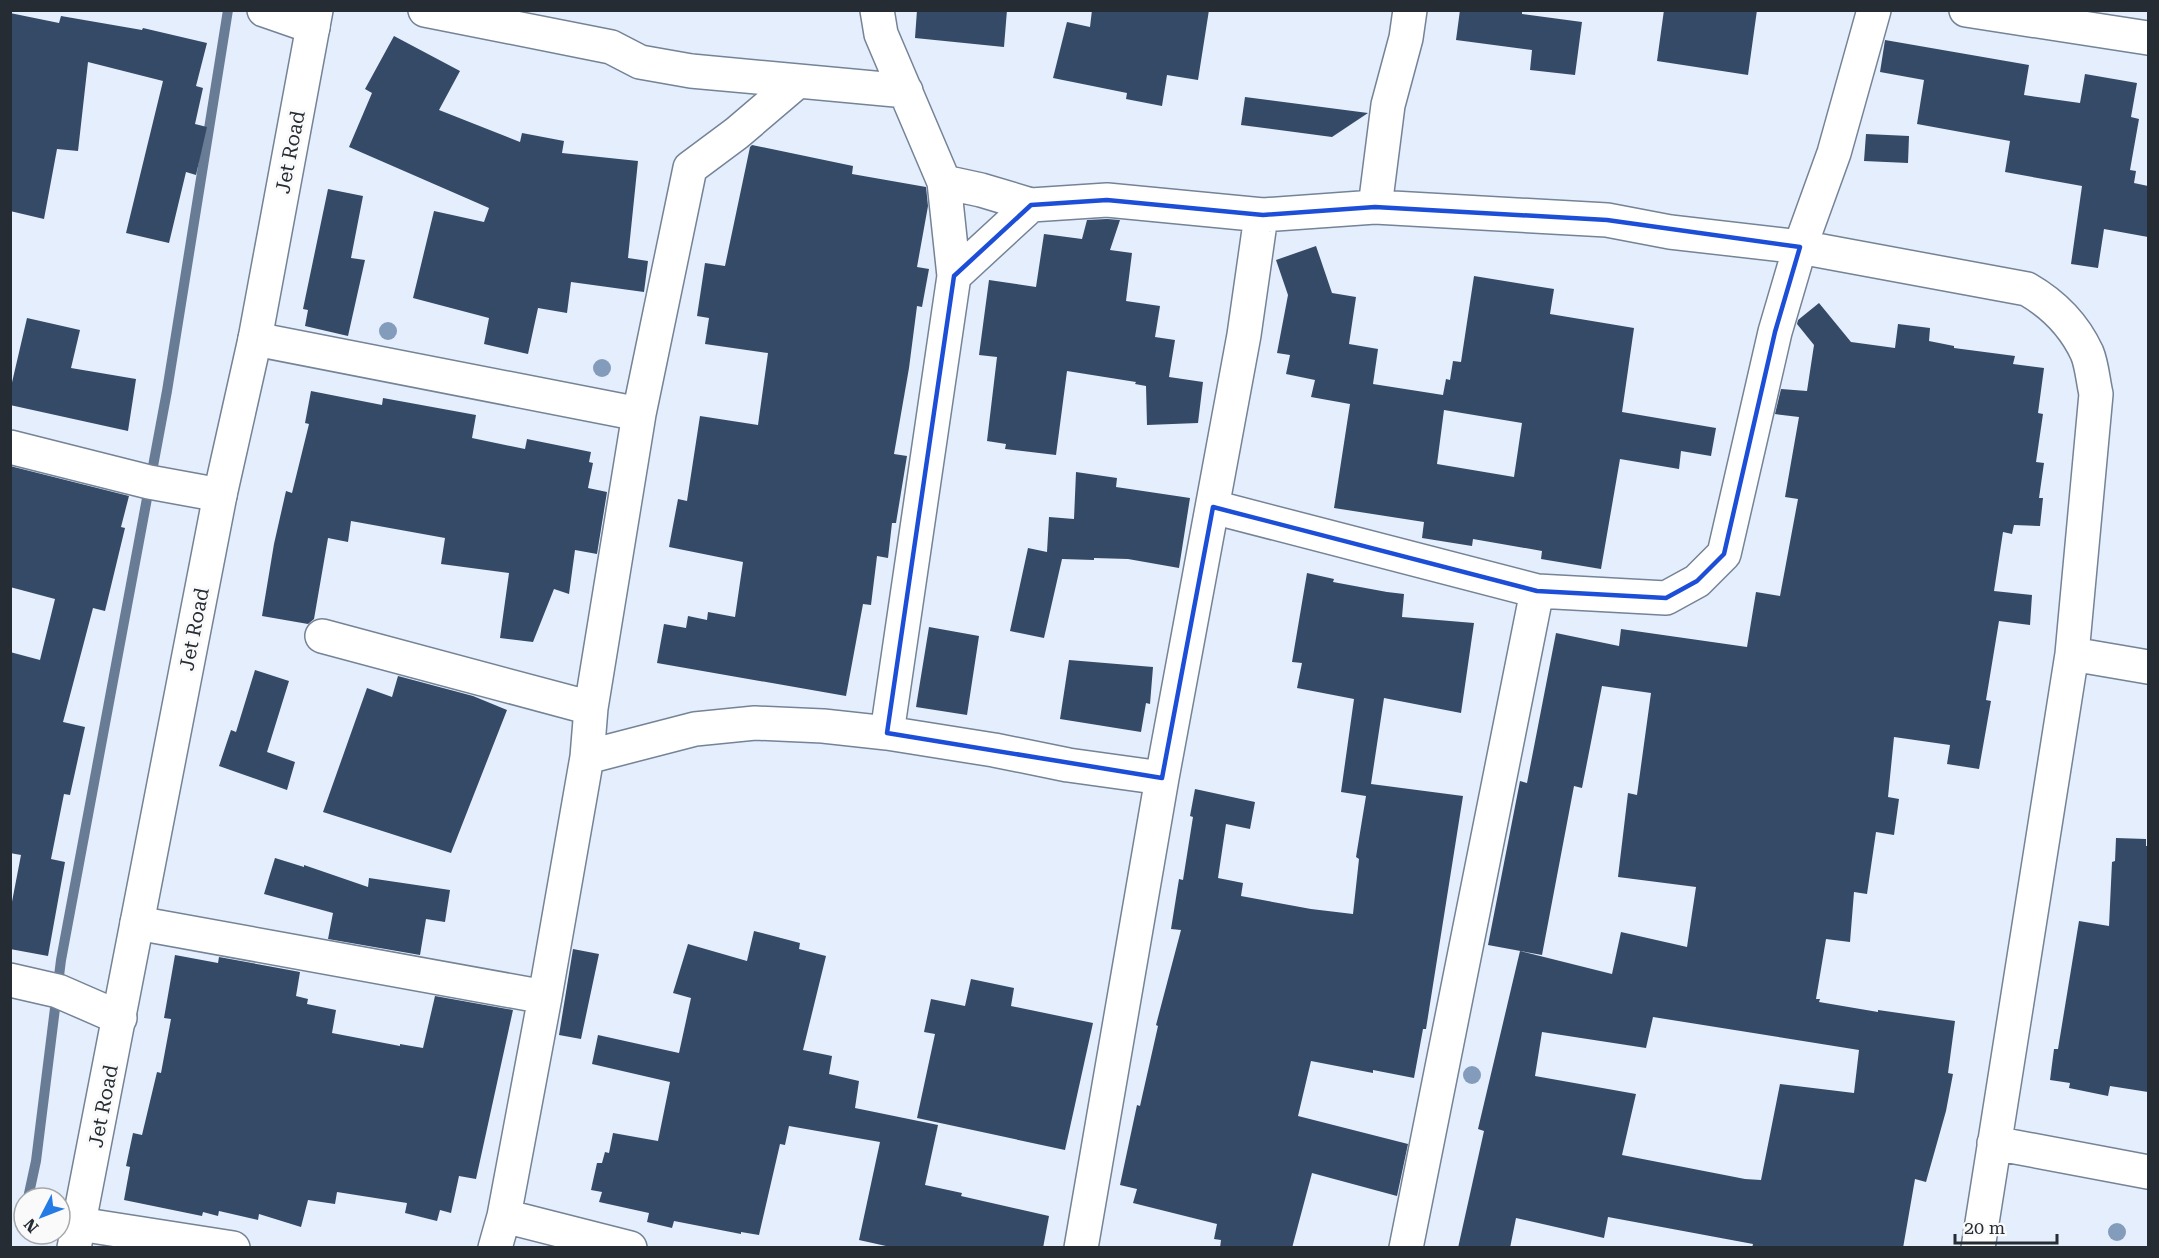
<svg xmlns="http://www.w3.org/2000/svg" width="2159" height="1258" viewBox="0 0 2159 1258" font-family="'Roboto Serif',serif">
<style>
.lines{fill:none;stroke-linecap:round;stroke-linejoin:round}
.stream{stroke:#697c95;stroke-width:10}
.building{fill:#354a67;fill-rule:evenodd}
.minor-casing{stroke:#748397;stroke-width:36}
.major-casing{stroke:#748397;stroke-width:36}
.minor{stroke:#fff;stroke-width:33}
.major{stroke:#fff;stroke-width:33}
.tree{fill:#849cbb}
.marked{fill:none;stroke:#1d4ed8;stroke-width:4.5;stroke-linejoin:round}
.labels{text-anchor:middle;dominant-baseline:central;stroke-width:6;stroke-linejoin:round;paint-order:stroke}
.street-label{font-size:20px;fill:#262c34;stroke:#fafafa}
</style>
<rect width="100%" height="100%" fill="#e4eefc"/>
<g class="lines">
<!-- stream -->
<path class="stream" d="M 28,1198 L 36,1161 L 61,960 L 167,391 L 228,10
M 22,1222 L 24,1213"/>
</g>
<!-- building -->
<path class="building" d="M 917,10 L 1007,10 L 1004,47 L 915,38 Z
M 1092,10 L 1209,10 L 1198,80 L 1167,75 L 1162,106 L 1126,99 L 1127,93 L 1053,78 L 1067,22 L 1090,27 Z
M 1460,10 L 1522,10 L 1522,14 L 1582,22 L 1575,75 L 1530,70 L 1532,50 L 1456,40 Z
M 1664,10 L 1757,10 L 1748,75 L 1657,61 Z
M 10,13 L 59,23 L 61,16 L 142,30 L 143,28 L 207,43 L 196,86 L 203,88 L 195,124 L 207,127 L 196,175 L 186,172 L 169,243 L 126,233 L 163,81 L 88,62 L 78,151 L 57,149 L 44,219 L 10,211 Z
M 394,36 L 460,71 L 439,110 L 520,142 L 522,133 L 564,141 L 562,153 L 638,161 L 628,258 L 648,261 L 644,292 L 571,282 L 567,313 L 538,308 L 528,354 L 484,344 L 489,318 L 413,298 L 434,211 L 484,222 L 489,208 L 349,147 L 372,93 L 365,89 Z
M 1885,40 L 2029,65 L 2024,95 L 2080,103 L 2085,74 L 2137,83 L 2131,117 L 2139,119 L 2130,170 L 2136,171 L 2134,183 L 2148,186 L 2148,237 L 2104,229 L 2098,268 L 2071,264 L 2082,186 L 2005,172 L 2010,141 L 1917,124 L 1924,80 L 1880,72 Z
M 1245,97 L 1368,113 L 1332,137 L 1241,125 Z
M 1866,134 L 1909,136 L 1908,163 L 1864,161 Z
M 752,145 L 853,166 L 852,174 L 926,187 L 928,206 L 917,267 L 929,269 L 922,307 L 917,306 L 909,368 L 894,454 L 907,456 L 896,523 L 892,523 L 888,558 L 877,556 L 871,605 L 863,604 L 846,696 L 657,663 L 664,624 L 686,628 L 688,616 L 707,620 L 708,612 L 735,617 L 743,562 L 669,547 L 678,499 L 687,501 L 700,416 L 758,425 L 768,353 L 705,344 L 709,318 L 697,316 L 705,263 L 725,266 L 750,147 Z
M 328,189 L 363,196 L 351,258 L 365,260 L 348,336 L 305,326 L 308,310 L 303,309 Z
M 1107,219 L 1120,220 L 1110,250 L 1132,253 L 1126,301 L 1160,306 L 1155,337 L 1175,340 L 1169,377 L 1203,382 L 1198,423 L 1147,425 L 1146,386 L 1135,384 L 1136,382 L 1067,371 L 1056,455 L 1005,449 L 1006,444 L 987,441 L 997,357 L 979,355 L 989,280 L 1036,287 L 1044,234 L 1082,239 L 1087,220 Z
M 1316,246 L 1332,293 L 1356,297 L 1349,344 L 1378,349 L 1373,384 L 1443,395 L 1446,379 L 1450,380 L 1453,361 L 1461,362 L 1474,276 L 1554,289 L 1550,314 L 1634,328 L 1622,412 L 1716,428 L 1711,456 L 1681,451 L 1679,469 L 1620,459 L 1601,569 L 1541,559 L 1542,551 L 1473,539 L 1472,546 L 1422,538 L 1424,522 L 1334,508 L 1350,404 L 1311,397 L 1315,380 L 1286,374 L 1290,355 L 1277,353 L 1288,295 L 1276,260 ZM 1444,410 L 1522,423 L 1514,477 L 1437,464 Z
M 1819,303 L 1851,342 L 1895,348 L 1898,324 L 1930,328 L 1929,341 L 1954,346 L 1954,348 L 2015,356 L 2013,364 L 2044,368 L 2038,413 L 2043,414 L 2036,462 L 2044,463 L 2039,498 L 2043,498 L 2040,526 L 2014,525 L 2012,534 L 2003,532 L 1994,591 L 2032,595 L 2030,625 L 1999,621 L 1986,700 L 1991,701 L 1979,769 L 1947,764 L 1950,745 L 1894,737 L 1888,797 L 1899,799 L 1894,835 L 1876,832 L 1867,894 L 1854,892 L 1850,942 L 1826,939 L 1816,999 L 1820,999 L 1819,1002 L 1878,1012 L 1878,1010 L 1955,1021 L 1948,1073 L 1953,1074 L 1946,1111 L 1926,1182 L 1915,1179 L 1903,1248 L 1752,1248 L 1753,1244 L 1608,1217 L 1604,1238 L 1516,1218 L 1510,1248 L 1458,1248 L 1484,1131 L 1478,1129 L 1520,951 L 1612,974 L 1621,932 L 1687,947 L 1696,887 L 1618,877 L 1628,793 L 1637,795 L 1651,693 L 1602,686 L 1582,788 L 1574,786 L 1542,955 L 1488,945 L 1520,781 L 1527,783 L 1556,633 L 1619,646 L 1621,629 L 1747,647 L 1756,592 L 1780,596 L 1798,499 L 1785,497 L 1799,417 L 1775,414 L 1781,389 L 1807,391 L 1814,345 L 1797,324 L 1798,320 ZM 1653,1017 L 1859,1050 L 1854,1093 L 1780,1084 L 1761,1180 L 1745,1179 L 1622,1155 L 1636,1094 L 1535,1076 L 1542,1032 L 1646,1048 Z
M 27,318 L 80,330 L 71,368 L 136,379 L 128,431 L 10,405 L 10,391 Z
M 311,391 L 382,405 L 383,398 L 476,415 L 472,438 L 525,449 L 527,439 L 591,452 L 589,462 L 593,463 L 588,488 L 607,492 L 597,554 L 575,550 L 569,594 L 554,589 L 533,642 L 500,638 L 509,573 L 441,564 L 445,538 L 351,521 L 348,542 L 328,538 L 314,619 L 308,624 L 262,616 L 274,544 L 286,491 L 292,493 L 309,424 L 305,423 Z
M 10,466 L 129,496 L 121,527 L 125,528 L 105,611 L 93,608 L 63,722 L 85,727 L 70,795 L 64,794 L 51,859 L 65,862 L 48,956 L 10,949 L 10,912 L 21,855 L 10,853 L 10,652 L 40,660 L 55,599 L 10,587 Z
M 1076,472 L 1117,478 L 1116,487 L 1190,498 L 1179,568 L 1128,559 L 1094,558 L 1094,560 L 1062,559 L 1044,638 L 1010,631 L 1028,548 L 1047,552 L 1049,517 L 1074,519 Z
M 1307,573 L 1334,579 L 1333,582 L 1387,592 L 1404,594 L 1402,617 L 1474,623 L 1461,713 L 1384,698 L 1371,784 L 1463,796 L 1426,1029 L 1423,1029 L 1414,1078 L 1373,1070 L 1373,1073 L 1311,1061 L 1298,1116 L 1408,1144 L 1397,1196 L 1312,1173 L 1292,1248 L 1220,1248 L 1221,1240 L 1214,1239 L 1217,1224 L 1133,1203 L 1137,1189 L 1120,1185 L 1137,1105 L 1140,1106 L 1158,1026 L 1156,1025 L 1181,930 L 1171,929 L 1179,879 L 1183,880 L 1193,817 L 1190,816 L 1195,789 L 1255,802 L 1250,829 L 1226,824 L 1218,878 L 1243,883 L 1241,896 L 1311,909 L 1353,914 L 1359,859 L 1356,857 L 1366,796 L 1341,792 L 1354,699 L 1297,688 L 1302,663 L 1292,662 Z
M 929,627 L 979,636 L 967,715 L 916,707 Z
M 1069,660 L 1153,667 L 1150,704 L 1146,703 L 1141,732 L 1060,719 Z
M 255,670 L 289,681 L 267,752 L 295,762 L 287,790 L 219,766 L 231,730 L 236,732 Z
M 398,676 L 473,696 L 507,710 L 451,853 L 323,812 L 367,688 L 392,697 Z
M 2116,838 L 2146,839 L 2146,846 L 2148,846 L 2148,1092 L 2110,1086 L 2108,1096 L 2069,1088 L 2070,1083 L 2050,1080 L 2054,1049 L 2058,1049 L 2079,921 L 2109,926 L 2112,862 L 2115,861 Z
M 275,858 L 304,867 L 304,865 L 368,887 L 369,878 L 450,890 L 445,922 L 426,919 L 420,955 L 328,939 L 333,913 L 264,894 Z
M 754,931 L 800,943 L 799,949 L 826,956 L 803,1050 L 832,1056 L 829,1074 L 859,1081 L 855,1108 L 938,1125 L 925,1185 L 962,1193 L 961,1196 L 1049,1216 L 1043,1248 L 895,1248 L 859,1240 L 880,1142 L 789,1126 L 785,1145 L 780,1144 L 759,1235 L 741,1232 L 741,1234 L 674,1221 L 672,1228 L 647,1222 L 649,1213 L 599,1202 L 602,1192 L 591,1190 L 597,1163 L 602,1163 L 605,1152 L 609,1153 L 613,1133 L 658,1141 L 670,1082 L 592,1064 L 598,1035 L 679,1053 L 691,998 L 673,993 L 688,944 L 747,961 Z
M 573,949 L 599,954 L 581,1039 L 559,1035 Z
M 175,955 L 218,963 L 219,957 L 300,972 L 296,996 L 308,999 L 307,1004 L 336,1010 L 332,1033 L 400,1046 L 400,1044 L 423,1048 L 435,996 L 513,1010 L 476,1179 L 459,1176 L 451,1213 L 440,1210 L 437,1221 L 405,1213 L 407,1203 L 337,1192 L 335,1204 L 308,1200 L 301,1227 L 259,1214 L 258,1220 L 219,1211 L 218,1216 L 203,1212 L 202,1216 L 124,1200 L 130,1167 L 126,1166 L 133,1133 L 142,1135 L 157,1072 L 161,1073 L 171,1019 L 164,1018 Z
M 971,979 L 1014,988 L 1011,1006 L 1093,1023 L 1065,1150 L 917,1118 L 935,1034 L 924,1032 L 931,999 L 965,1006 Z"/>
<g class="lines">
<defs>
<path id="minor" d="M 264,10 L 313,27
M 425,10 L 611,47 L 640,62 L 691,71 L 906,91
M 877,10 L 881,34 L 944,182 L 954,276 L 887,733
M 1966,10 L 2148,38
M 944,182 L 981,190 L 1031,205
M 1375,207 L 1388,105 L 1406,38 L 1410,10
M 954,276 L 1031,205 L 1107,200 L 1263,215 L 1375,207 L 1607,220 L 1670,232 L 1800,247 L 2027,289 C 2053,304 2074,325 2087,353 C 2092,365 2093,381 2096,394 L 2072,654 L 1978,1248
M 255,339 L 639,414
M 10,447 L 149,482 L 220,495
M 1213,507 L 1537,591 L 1666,598 L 1697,581 L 1724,554 L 1775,332 L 1800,247 L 1834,153 L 1874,10
M 322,636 L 591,708
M 2072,654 L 2148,667
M 587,757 L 695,729 L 755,723 L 823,726 L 887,733 L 994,750 L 1068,765 L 1162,778
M 137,923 L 545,997
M 10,980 L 58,991 L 120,1018
M 1994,1143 L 2148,1172
M 504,1216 L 630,1248
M 79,1224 L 233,1248
M 495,1248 L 504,1216 L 545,997 L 587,757 L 591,708 L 639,414 L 690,168 L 737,133 L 798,81
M 1081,1248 L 1162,778 L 1244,335 L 1260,223 L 1263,215
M 1406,1248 L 1537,591"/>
<path id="major" d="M 74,1248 L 220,495 L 255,339 L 316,10"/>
</defs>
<!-- minor casing -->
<use href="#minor" class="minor-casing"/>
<!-- major casing -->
<use href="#major" class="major-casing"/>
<!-- minor -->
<use href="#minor" class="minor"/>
<!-- major -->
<use href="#major" class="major"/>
</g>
<!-- trees -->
<g class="tree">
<circle cx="388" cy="331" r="9"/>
<circle cx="602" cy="368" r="9"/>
<circle cx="1472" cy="1075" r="9"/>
<circle cx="2117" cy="1232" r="9"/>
</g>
<!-- marked area -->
<path class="marked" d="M 1107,200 L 1263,215 L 1375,207 L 1607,220 L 1800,247 L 1775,332 L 1724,554 L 1697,581 L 1666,598 L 1537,591 L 1213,507 L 1162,778 L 887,733 L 954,276 L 1031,205 Z"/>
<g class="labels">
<!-- street labels -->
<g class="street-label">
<text transform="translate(290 152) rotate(-79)">Jet Road</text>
<text transform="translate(194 629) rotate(-79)">Jet Road</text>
<text transform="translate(103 1106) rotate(-79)">Jet Road</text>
</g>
</g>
<!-- border -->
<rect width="2159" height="1258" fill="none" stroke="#262c34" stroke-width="24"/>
<!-- north arrow -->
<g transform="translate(42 1216) rotate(228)"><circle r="28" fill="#fafafa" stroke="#a5a8ab" stroke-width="1.5"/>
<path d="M0-4.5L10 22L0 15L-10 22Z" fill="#257be6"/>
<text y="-9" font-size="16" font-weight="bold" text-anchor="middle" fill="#262c34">N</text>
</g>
<!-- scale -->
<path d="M1955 1234v9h102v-9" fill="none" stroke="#262c34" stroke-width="3"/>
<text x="1964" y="1234" font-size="18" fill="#262c34" stroke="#fafafa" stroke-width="4.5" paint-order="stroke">20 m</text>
</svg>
